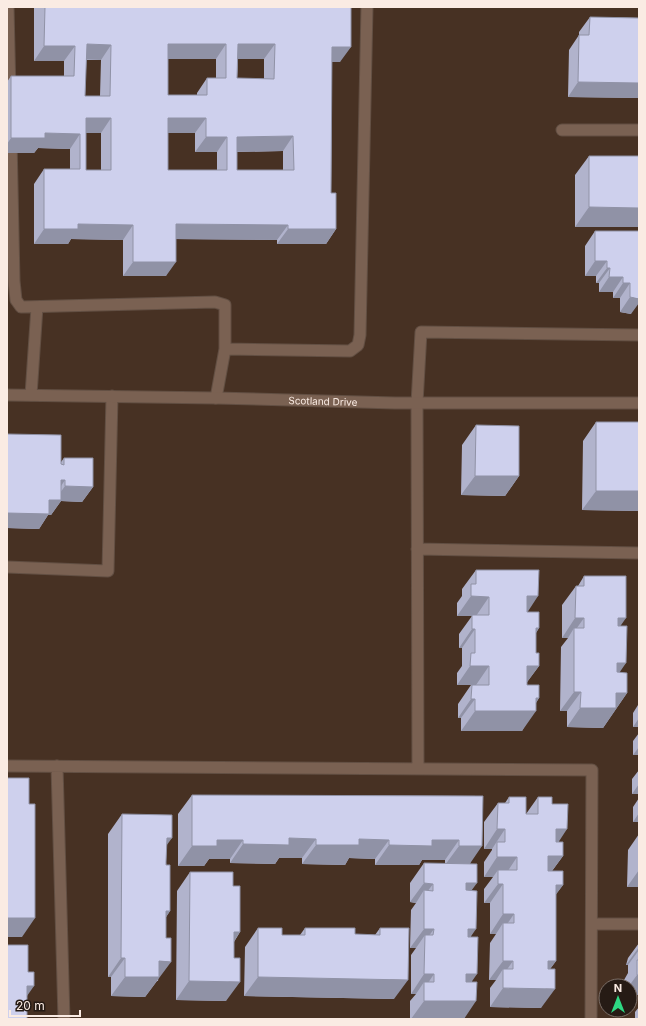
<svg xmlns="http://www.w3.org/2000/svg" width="646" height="1026" viewBox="0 0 646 1026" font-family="Inter,sans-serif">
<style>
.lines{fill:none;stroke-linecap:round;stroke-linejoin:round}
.service-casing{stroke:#624f43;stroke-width:13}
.minor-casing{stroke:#624f43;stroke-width:13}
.service{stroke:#7a6152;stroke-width:11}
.minor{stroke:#7a6152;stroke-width:11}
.wall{fill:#b1b3cc;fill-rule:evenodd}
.shaded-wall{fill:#9092a6}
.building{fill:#ced0ed;stroke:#9092a6;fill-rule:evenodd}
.labels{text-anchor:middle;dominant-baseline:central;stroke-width:4;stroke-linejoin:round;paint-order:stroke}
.street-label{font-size:10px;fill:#faebe3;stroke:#261b15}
</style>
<rect width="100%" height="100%" fill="#473123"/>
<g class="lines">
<defs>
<path id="service" d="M 8,7 L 10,94
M 562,130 L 639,130
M 11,139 L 14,281 L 16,300 L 21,307 L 215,302 L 225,305 L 225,349 L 216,398
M 225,349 L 350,351 L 358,345 L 360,335 L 367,7
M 31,395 L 37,307
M 417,549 L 639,553
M 7,567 L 108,571 L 112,396
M 7,766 L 592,770 L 591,1019
M 57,766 L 64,1019
M 418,769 L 417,403 L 421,332 L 639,335
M 592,924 L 639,924"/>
<g id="minor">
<path id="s1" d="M 7,395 L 216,398 L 395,403 L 639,403"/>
</g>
</defs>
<!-- service casing -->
<use href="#service" class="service-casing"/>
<!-- minor casing -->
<use href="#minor" class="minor-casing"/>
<!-- service -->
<use href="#service" class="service"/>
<!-- minor -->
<use href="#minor" class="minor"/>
</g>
<!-- wall -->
<path class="wall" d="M 34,7 L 351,7 L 340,62 L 332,62 L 331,193 L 336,229 L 326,244 L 277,244 L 277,240 L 176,239 L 166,276 L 123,276 L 123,240 L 71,239 L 68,244 L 34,244 L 34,184 L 44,169 L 70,169 L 70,149 L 38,148 L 34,153 L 7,153 L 7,82 L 11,76 L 64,76 L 64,61 L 34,61 ZM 168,59 L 216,59 L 216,78 L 207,78 L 197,93 L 197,95 L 168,95 ZM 238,59 L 264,59 L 264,79 L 237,78 ZM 86,60 L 101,60 L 100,96 L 85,96 ZM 86,133 L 101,133 L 101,170 L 86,170 ZM 168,133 L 195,133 L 195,152 L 217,152 L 217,170 L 168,170 ZM 283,151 L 283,170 L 237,170 L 237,152 Z
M 590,17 L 639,18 L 639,98 L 568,97 L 569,50 L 579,35 L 579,32 Z
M 589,156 L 639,156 L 639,227 L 575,227 L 575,175 Z
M 595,231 L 639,231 L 631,314 L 620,312 L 620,298 L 613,298 L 613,292 L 599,292 L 599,283 L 596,283 L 596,276 L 585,276 L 585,246 Z
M 596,422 L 639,422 L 639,511 L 582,510 L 583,441 Z
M 476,425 L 519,476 L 505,496 L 461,495 L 462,445 Z
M 7,434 L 61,462 L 64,458 L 93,487 L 82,502 L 61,501 L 51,515 L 48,515 L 39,529 L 7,528 Z
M 476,570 L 527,612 L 539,628 L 536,633 L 536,653 L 539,666 L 527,682 L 527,685 L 539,698 L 536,703 L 522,731 L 461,731 L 461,718 L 458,718 L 458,704 L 471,685 L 457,685 L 457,673 L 462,666 L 462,648 L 459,648 L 459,634 L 472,616 L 457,616 L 457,603 L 462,596 L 462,589 Z
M 584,576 L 620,626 L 620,672 L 627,693 L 603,728 L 567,727 L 567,711 L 560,711 L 561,647 L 568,638 L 562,638 L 562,605 L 576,586 L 578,586 Z
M 639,699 L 639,727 L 633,727 L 633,713 L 638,705 L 638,700 Z
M 639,733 L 639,794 L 632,794 L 632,779 L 639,770 L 639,755 L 633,755 L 633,741 Z
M 192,795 L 483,796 L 470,864 L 472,891 L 471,937 L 472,982 L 464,1019 L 410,1019 L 410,1001 L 416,994 L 411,994 L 411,955 L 416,948 L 410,948 L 411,910 L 416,903 L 410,902 L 410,883 L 424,863 L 445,864 L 445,860 L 422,860 L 419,865 L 375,865 L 375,859 L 349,858 L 345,865 L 302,864 L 302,858 L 279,858 L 275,864 L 230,863 L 230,859 L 209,859 L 204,866 L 178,866 L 178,814 Z
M 509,797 L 526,814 L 538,797 L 552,804 L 559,842 L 563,856 L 552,871 L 563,885 L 556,894 L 556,961 L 550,969 L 541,1008 L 490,1007 L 490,988 L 496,980 L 489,980 L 490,943 L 496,934 L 490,934 L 490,903 L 484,903 L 484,889 L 493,877 L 484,877 L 484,862 L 492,850 L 492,849 L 484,849 L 484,822 L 498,803 L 505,803 Z
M 639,798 L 639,834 L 639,822 L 633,822 L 633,807 Z
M 122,814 L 166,845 L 166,862 L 170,911 L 166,917 L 158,981 L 157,981 L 145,997 L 111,996 L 111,977 L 108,977 L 108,834 Z
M 639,834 L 639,887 L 627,887 L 628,850 Z
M 190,872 L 233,886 L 240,932 L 234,942 L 226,1001 L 176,1000 L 177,891 Z
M 258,928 L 282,935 L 300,935 L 305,928 L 355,934 L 375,935 L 380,928 L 394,999 L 244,996 L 245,947 Z
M 639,943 L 639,995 L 630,995 L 630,986 L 623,986 L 624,980 L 628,973 L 628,965 L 626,965 L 628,958 Z
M 639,1007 L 639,1019 L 635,1019 L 635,1012 Z"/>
<!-- shaded-wall -->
<path class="shaded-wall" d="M 87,44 L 111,45 L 101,60 L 76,59 Z
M 168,44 L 226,44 L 216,59 L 157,59 Z
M 238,44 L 275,44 L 264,59 L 228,59 Z
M 44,46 L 75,46 L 64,61 L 34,61 Z
M 332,47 L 351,47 L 340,62 L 322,62 Z
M 578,82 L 639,83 L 639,98 L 568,97 Z
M 86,118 L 111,118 L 101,133 L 76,133 Z
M 168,118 L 206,118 L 195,133 L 158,133 Z
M 45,133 L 80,134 L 70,149 L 38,148 L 34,153 L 7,153 L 7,144 L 11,138 Z
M 293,136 L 283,151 L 227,152 L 237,137 Z
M 206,137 L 227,137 L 217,152 L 195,152 Z
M 589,207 L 639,208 L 639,227 L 575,227 Z
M 78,224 L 133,225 L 123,240 L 71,239 L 68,244 L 34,244 L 44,229 Z
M 176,224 L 288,225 L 277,240 L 166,239 Z
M 288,229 L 336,229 L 326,244 L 277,244 Z
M 595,261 L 607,261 L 596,276 L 585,276 Z
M 133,262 L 176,262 L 166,276 L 123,276 Z
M 607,268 L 610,268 L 599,283 L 596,283 Z
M 609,277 L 623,277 L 613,292 L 599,292 Z
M 623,283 L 630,283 L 620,298 L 613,298 Z
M 630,297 L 639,299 L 639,303 L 631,314 L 620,312 Z
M 475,476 L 519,476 L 505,496 L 461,495 Z
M 61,480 L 65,480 L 55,495 Z
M 65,486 L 93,487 L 82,502 L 61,501 L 51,515 L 48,515 L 39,529 L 7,528 L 7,513 L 49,500 L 55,500 Z
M 596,491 L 639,491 L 639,511 L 582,510 Z
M 471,596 L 489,597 L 476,616 L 472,615 L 472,616 L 457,616 Z
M 527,596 L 538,596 L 525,616 Z
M 575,618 L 584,618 L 574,632 L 574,628 L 568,638 L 562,638 Z
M 618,618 L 626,618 L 612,638 Z
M 536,628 L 539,628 L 526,647 Z
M 472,629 L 475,629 L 462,648 L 459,648 Z
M 617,663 L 626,663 L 613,682 Z
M 470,666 L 489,666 L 476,685 L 457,685 Z
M 527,666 L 539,666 L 525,685 Z
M 574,692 L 581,692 L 567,711 L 560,711 Z
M 616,693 L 627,693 L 603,728 L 567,727 L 580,708 Z
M 536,698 L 539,698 L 530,711 L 536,711 L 522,731 L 461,731 L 475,711 Z
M 471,699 L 475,699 L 461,718 L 458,718 Z
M 639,718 L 639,727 L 633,727 Z
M 639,747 L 639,755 L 633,755 Z
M 639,784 L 639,794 L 632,794 Z
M 639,813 L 639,822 L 633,822 Z
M 497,829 L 505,829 L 492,849 L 484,849 Z
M 556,829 L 567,829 L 554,849 Z
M 167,838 L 172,838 L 158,857 Z
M 289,838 L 316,839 L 302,858 L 279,858 L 275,864 L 230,863 L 243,844 Z
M 359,839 L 389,840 L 375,859 L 349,858 L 345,865 L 302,864 L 316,845 Z
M 217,840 L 243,840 L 230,859 L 209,859 L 204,866 L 178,866 L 192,846 Z
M 432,840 L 459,840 L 445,860 L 422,860 L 419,865 L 375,865 L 389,845 Z
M 459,846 L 482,846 L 469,865 L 445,865 Z
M 548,856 L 563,856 L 549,875 L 535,875 Z
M 497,857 L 517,857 L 504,877 L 498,870 L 493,877 L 484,877 Z
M 639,870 L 639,887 L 627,887 Z
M 424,883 L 433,884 L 424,896 L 424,890 L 416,903 L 410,902 Z
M 466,883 L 477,883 L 463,902 Z
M 498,884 L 503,884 L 490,903 L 484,903 Z
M 556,885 L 563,885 L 549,904 Z
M 166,911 L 170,911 L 157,931 Z
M 503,914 L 514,914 L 503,930 L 503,923 L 496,934 L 490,934 Z
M 7,918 L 35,918 L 22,937 L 7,937 Z
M 424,929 L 434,929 L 425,941 L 425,935 L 416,948 L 410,948 Z
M 468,929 L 476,929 L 463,948 Z
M 234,932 L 240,932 L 227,952 Z
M 639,947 L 639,950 L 628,965 L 626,965 Z
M 121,958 L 125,958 L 111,977 L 108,977 Z
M 159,961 L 171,962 L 145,997 L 111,996 L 125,977 Z
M 503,961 L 513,961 L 503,975 L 503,969 L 496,980 L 489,980 Z
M 548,961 L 556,961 L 542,980 Z
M 424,974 L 434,974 L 424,989 L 424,982 L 416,994 L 411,994 Z
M 466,974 L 477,974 L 464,993 Z
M 637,975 L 639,975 L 639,995 L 630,995 L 630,986 L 629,986 Z
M 258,977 L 408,980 L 394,999 L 244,996 Z
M 189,981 L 240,982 L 226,1001 L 176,1000 Z
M 27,986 L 34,986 L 20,1006 Z
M 503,988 L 555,989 L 541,1008 L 490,1007 Z
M 424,1001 L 476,1001 L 464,1019 L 411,1019 Z"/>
<!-- building -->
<path class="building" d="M 45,7 L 351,7 L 351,47 L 332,47 L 331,193 L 336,193 L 336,229 L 288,229 L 288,225 L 176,224 L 176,262 L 133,262 L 133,225 L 78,224 L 78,229 L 44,229 L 44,169 L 80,169 L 80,134 L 45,133 L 45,138 L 11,138 L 11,76 L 74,76 L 75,46 L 44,46 ZM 87,44 L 111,45 L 110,96 L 85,96 ZM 168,44 L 226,44 L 226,78 L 207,78 L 207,95 L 168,95 ZM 238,44 L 275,44 L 274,79 L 237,78 ZM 86,118 L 111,118 L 111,170 L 86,170 ZM 168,118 L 206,118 L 206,137 L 227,137 L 227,170 L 168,170 ZM 293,136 L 294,170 L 237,170 L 237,137 Z
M 590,17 L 639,18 L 639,83 L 578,82 L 579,35 L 589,35 Z
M 589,156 L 639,156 L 639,208 L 589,207 Z
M 595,231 L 639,231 L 639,299 L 630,297 L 630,283 L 623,283 L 623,277 L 609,277 L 610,268 L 607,268 L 607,261 L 595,261 Z
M 596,422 L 639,422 L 639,491 L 596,491 Z
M 476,425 L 519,426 L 519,476 L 475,476 Z
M 7,434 L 61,435 L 61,464 L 64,465 L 64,458 L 93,458 L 93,487 L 65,486 L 65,480 L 61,480 L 61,500 L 49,500 L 49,514 L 7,513 Z
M 476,570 L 539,570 L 538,596 L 527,596 L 527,612 L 539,612 L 539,628 L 536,628 L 536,653 L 539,653 L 539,666 L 527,666 L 527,685 L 539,685 L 539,698 L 536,698 L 536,711 L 475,711 L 475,699 L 471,699 L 472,685 L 489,685 L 489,666 L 470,666 L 471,653 L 475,653 L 475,629 L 472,629 L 472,615 L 489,615 L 489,597 L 471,596 L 471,584 L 476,584 Z
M 584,576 L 626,576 L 626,618 L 618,618 L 618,626 L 627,626 L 626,663 L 617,663 L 617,672 L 627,673 L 627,693 L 616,693 L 616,708 L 580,708 L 581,692 L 574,692 L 574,628 L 584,628 L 584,618 L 575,618 L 576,586 L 584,586 Z
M 7,778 L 29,778 L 29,804 L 35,804 L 35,918 L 7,918 Z
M 192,795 L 483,796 L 482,846 L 459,846 L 459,840 L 432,840 L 432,846 L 389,845 L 389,840 L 359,839 L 359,845 L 316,845 L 316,839 L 289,838 L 289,845 L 243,844 L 243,840 L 217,840 L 217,846 L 192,846 Z
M 509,797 L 526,797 L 526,814 L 538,814 L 538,797 L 552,797 L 552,804 L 568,804 L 567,829 L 556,829 L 556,842 L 563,842 L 563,856 L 548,856 L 548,871 L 563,871 L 563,885 L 556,885 L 556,961 L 548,961 L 548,969 L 555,969 L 555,989 L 503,988 L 503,969 L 513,969 L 513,961 L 503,961 L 503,923 L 514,923 L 514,914 L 503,914 L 503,884 L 498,884 L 498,870 L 517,870 L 517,857 L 497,857 L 497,842 L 505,842 L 505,829 L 497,829 L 498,803 L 509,803 Z
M 122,814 L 172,815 L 172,838 L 167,838 L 166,862 L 166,865 L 170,865 L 170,911 L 166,911 L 166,938 L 171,938 L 171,962 L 159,961 L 159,977 L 125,977 L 125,958 L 121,958 Z
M 424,863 L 477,864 L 477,883 L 466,883 L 466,890 L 477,891 L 476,929 L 468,929 L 468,937 L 478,937 L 477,974 L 466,974 L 466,982 L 477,982 L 476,1001 L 424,1001 L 424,982 L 434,982 L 434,974 L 424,974 L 425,935 L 433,935 L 434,929 L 424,929 L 424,890 L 433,891 L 433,884 L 424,883 Z
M 190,872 L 233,872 L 233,886 L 240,886 L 240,932 L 234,932 L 234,958 L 240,958 L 240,982 L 189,981 Z
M 258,928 L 282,928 L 282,935 L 305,935 L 305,928 L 355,928 L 355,934 L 380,935 L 380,928 L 409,928 L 408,980 L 258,977 Z
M 7,945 L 28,945 L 28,972 L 34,972 L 34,986 L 27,986 L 27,1019 L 7,1019 Z
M 637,960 L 639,960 L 639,975 L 637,975 Z"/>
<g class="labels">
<!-- street labels -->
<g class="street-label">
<text stroke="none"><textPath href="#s1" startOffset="316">Scotland Drive</textPath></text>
</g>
</g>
<!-- border -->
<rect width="646" height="1026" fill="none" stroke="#faebe3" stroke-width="16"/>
<!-- north arrow -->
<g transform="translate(618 998)"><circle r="19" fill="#261b15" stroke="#7b6e67"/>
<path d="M0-3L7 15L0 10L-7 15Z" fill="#2ed883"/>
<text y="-6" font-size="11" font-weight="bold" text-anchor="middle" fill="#faebe3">N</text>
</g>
<!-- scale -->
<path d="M10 1010v6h70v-6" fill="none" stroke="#faebe3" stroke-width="2"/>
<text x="16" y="1010" font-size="12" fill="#faebe3" stroke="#261b15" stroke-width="3" paint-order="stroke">20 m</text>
</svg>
